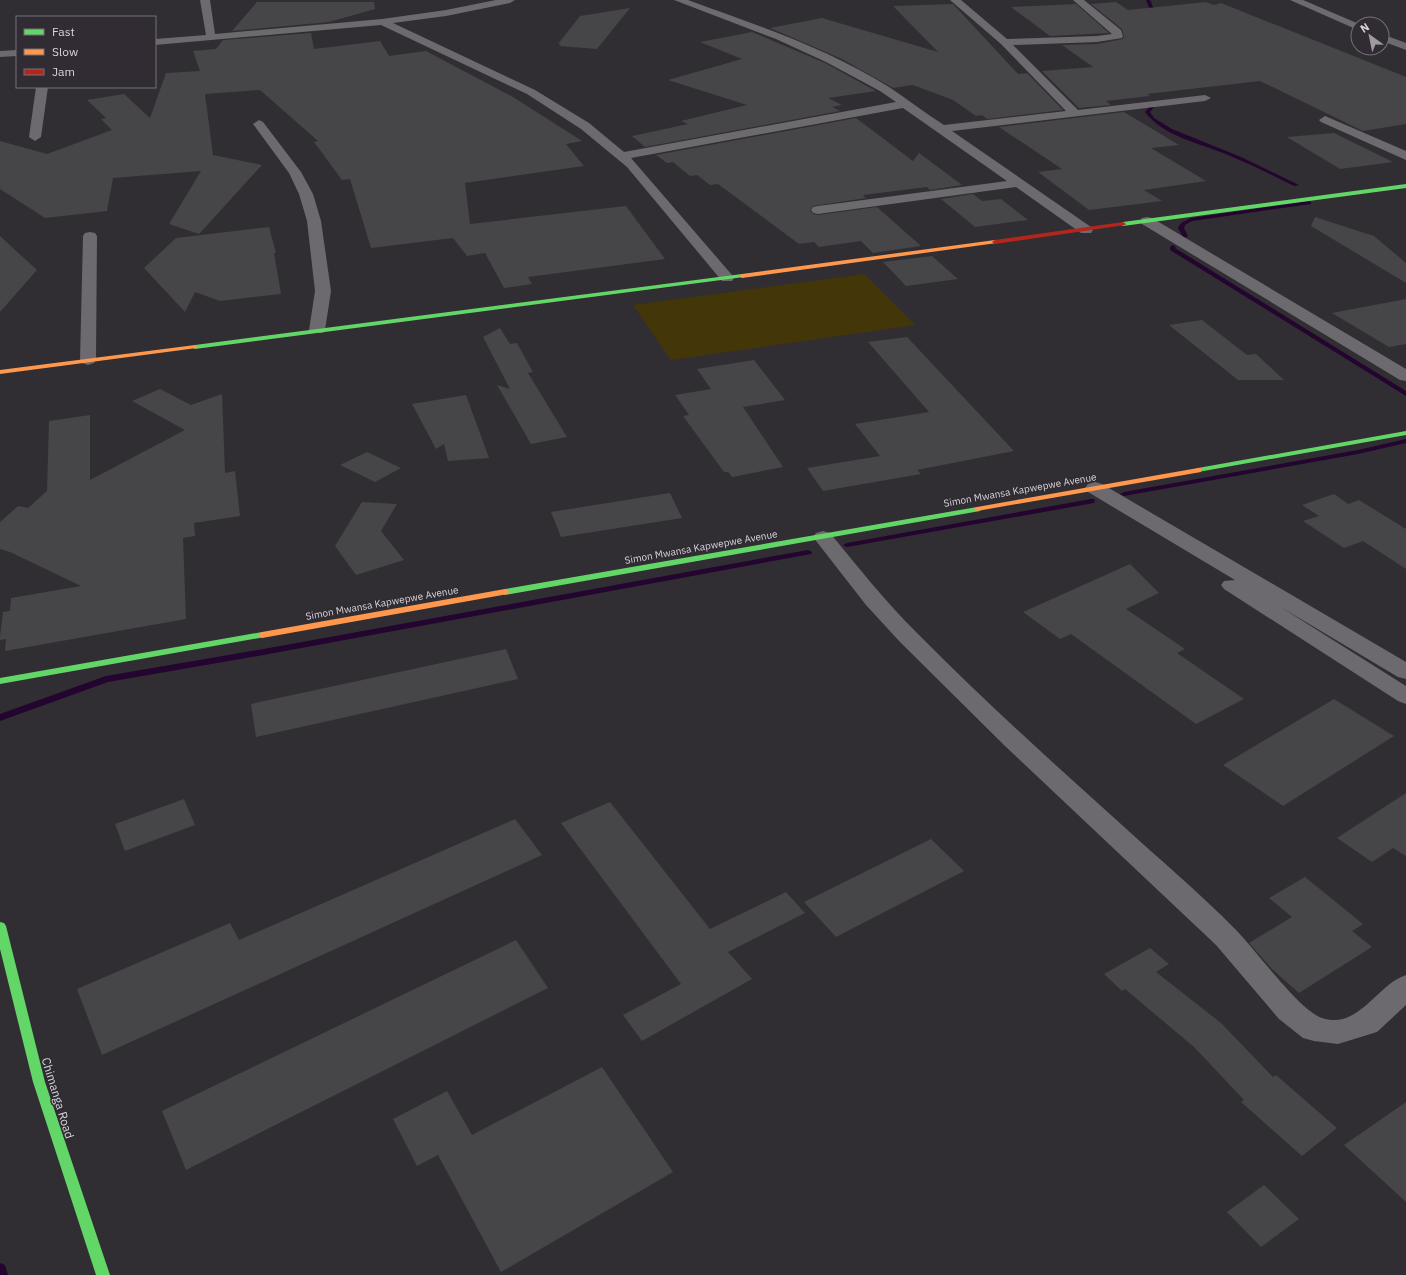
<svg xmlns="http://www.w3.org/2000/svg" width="1406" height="1275" viewBox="0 0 1406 1275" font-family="'IBM Plex Sans',sans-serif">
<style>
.green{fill:#433609}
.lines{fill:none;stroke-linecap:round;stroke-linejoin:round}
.stream{fill:#23052f;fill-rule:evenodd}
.building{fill:#464548}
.street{fill:#6c6a6e;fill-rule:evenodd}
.fast{fill:#63d668;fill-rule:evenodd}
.slow{fill:#ff974d;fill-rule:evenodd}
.jam{fill:#b3261e;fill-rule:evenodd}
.labels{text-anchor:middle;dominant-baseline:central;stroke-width:3;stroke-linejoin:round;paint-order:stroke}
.street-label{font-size:10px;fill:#d9d6db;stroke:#312c34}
.near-street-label{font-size:12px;fill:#d9d6db;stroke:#312c34}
</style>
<rect width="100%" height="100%" fill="#302e32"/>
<!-- green -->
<path class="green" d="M 864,274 L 915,325 L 671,360 L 633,305 Z"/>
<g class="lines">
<!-- stream -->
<path class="stream" d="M 1146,0 L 1150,0 L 1155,12 L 1154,19 L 1151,18 L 1151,12 Z
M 1151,105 L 1155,106 L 1150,112 L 1154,118 L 1172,129 L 1241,157 L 1299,185 L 1294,186 C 1272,175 1250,164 1228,155 C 1200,143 1164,137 1145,112 Z
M 1309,201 L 1311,202 L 1311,204 L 1192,221 L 1185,225 L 1184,228 L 1188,236 L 1185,238 L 1183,237 L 1178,228 L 1181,223 L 1191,218 Z
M 1173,245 L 1176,247 L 1175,248 L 1406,391 L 1406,396 L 1170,250 L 1170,247 Z
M 1406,439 L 1406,443 L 1358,454 L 1124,496 L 1120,494 L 1124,492 L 1358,450 Z
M 1091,499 L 1094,499 L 1095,501 L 1094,503 L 847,547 L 843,545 L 847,543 Z
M 808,550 L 812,552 L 811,554 L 258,656 L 108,682 L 0,721 L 0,714 L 106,676 L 258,650 Z
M 0,1263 L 5,1265 L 8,1275 L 0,1275 Z"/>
</g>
<!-- building -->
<path class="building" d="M 257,2 L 374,2 L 375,9 L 329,22 L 232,31 Z
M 1116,2 L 1128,10 L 1206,2 L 1214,5 L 1221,3 L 1406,77 L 1406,124 L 1363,131 L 1260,81 L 1147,94 L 1150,96 L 1106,101 L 1111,105 L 1079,108 L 1042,71 L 1093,67 L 1062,45 L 1097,44 L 1123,39 L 1124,36 L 1122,29 L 1091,4 Z
M 953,4 L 1018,74 L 1027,73 L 1063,110 L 987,119 L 982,115 L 976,116 L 953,100 L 913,85 L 893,88 L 842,59 L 770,28 L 822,18 L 938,52 L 893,6 Z
M 1076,4 L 1109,33 L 1050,36 L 1011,7 Z
M 630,8 L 597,49 L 559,46 L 561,44 L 558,44 L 580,16 Z
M 752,32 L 825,63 L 876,91 L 828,98 L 842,105 L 832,107 L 840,111 L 645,147 L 632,136 L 688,124 L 681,121 L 747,105 L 668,80 L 742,59 L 700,42 Z
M 311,33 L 314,49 L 380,41 L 389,56 L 426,51 L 513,97 L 582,141 L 566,144 L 584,166 L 465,183 L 470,224 L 626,206 L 665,259 L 528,277 L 532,284 L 504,288 L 485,253 L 467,256 L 453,238 L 371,248 L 350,179 L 342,180 L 314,142 L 318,141 L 260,90 L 205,94 L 213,155 L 262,165 L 199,234 L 169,224 L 201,171 L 113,178 L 107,211 L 45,218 L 0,189 L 0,141 L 47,154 L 112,130 L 101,119 L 106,118 L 87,100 L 124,94 L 150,118 L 166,73 L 200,71 L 193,51 L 216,49 L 223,40 Z
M 1124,112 L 1179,145 L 1151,148 L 1206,181 L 1144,190 L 1162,201 L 1089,210 L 1038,172 L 1062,169 L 999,127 Z
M 856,118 L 913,161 L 919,153 L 962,185 L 930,190 L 927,187 L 863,195 L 866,198 L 813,206 L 810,211 L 813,214 L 818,215 L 877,207 L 921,246 L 873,253 L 861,241 L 819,247 L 814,242 L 799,244 L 718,184 L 710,185 L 697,175 L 690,176 L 673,162 L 667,163 L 656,155 Z
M 1334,133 L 1393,162 L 1340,169 L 1287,137 Z
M 973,194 L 982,201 L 1001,199 L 1028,220 L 975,227 L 941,199 Z
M 1315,217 L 1374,236 L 1406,263 L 1406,283 L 1311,226 Z
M 269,227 L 276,253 L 274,253 L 281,294 L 220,301 L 195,292 L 185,312 L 144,268 L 176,238 Z
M 0,236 L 37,270 L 0,312 Z
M 932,256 L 958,279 L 906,286 L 883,262 Z
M 1406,299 L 1406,344 L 1389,347 L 1332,313 Z
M 1202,320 L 1247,355 L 1256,354 L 1284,380 L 1238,380 L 1169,325 Z
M 500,328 L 510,344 L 517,343 L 533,372 L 528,373 L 567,437 L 531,444 L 497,385 L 510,389 L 483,337 Z
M 907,337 L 1014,451 L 917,470 L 921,474 L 823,491 L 807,468 L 880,456 L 855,424 L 929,412 L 868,342 Z
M 754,360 L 785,400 L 743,407 L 783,467 L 732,477 L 728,472 L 724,472 L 683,416 L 689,415 L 675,395 L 711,389 L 697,369 Z
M 160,389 L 191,405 L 222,394 L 225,473 L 235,471 L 240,516 L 194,523 L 195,536 L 183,538 L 186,619 L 5,651 L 6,639 L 0,640 L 0,637 L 3,612 L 10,611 L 11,598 L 81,586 L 10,552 L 0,549 L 0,522 L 18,506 L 28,508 L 47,491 L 49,421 L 90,415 L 90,480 L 185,430 L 132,401 Z
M 466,395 L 489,458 L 448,461 L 444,444 L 436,449 L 412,404 Z
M 367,452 L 401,468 L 375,482 L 340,465 Z
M 670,493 L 682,518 L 561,537 L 551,512 Z
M 1334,494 L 1348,504 L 1359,500 L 1406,529 L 1406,569 L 1363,541 L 1344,548 L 1303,521 L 1319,516 L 1302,505 Z
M 362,502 L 397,504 L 381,531 L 404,560 L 356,575 L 335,546 Z
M 1130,564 L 1159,593 L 1126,609 L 1185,649 L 1177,653 L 1244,699 L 1196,724 L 1071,634 L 1060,639 L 1023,612 Z
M 506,649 L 518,679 L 256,737 L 251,704 Z
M 1334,699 L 1394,736 L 1283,806 L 1223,765 Z
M 1406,793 L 1406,856 L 1393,848 L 1372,862 L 1337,838 Z
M 184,799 L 195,825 L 125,851 L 115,824 Z
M 610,802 L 710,929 L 786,892 L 805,913 L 728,952 L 752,979 L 642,1041 L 623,1015 L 681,984 L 561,823 Z
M 515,819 L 542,855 L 102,1055 L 77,989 L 230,923 L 239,940 Z
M 931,839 L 964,871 L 836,937 L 804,902 Z
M 1305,877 L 1363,924 L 1352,931 L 1372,947 L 1299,993 L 1273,970 L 1249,943 L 1292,917 L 1269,898 Z
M 516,940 L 548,988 L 186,1170 L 162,1111 Z
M 1150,948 L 1169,964 L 1156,972 L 1221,1023 L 1273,1077 L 1276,1075 L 1337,1128 L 1302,1156 L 1241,1102 L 1244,1100 L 1194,1047 L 1125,989 L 1122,991 L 1104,974 Z
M 602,1067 L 673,1172 L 501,1272 L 438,1155 L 417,1166 L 393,1119 L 447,1091 L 472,1135 Z
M 1406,1102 L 1406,1202 L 1344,1145 Z
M 1264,1185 L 1299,1219 L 1261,1247 L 1227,1212 Z"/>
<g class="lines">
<!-- street -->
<path class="street" d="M 200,0 L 210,0 L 215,34 L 382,19 L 446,10 L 496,0 L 515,0 L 510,3 L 446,16 L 393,23 L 535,90 L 589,123 L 624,152 L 896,102 L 880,91 L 826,62 L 776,39 L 674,0 L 688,0 C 756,25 827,48 889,87 C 907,99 925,113 944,125 L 1066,111 L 1001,44 L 950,0 L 961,0 L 1007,39 L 1097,36 L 1112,34 L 1073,0 L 1084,0 L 1121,30 L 1123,36 L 1122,38 L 1097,42 L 1013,45 L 1078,110 L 1205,95 L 1211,98 L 1205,101 L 952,131 L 1091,227 L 1093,230 L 1091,233 L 1081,233 L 1016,187 L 818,214 L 813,213 L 811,210 L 813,207 L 818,206 L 1007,181 L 903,108 L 631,158 L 732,275 L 734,278 L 732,281 L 722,281 L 627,167 L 581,129 L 527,94 L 381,25 L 155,45 L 155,39 L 206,35 Z
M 1290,0 L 1303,0 L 1359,24 L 1358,30 Z
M 1382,34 L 1406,43 L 1406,50 L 1382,41 Z
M 17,50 L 17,56 L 0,57 L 0,51 Z
M 36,87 L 48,87 L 41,137 L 35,141 L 29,137 Z
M 1325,116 L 1406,151 L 1406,160 L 1321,122 L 1319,120 Z
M 259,120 L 263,122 L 301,172 L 313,194 L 321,221 L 331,291 L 325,330 L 323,333 L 311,333 L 309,330 L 315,291 L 307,221 L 299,194 L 289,173 L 253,124 Z
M 1147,217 L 1152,218 L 1406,369 L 1406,381 L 1400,380 L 1142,224 L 1140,221 L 1142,218 Z
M 90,232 L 95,233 L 97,236 L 96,360 L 94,363 L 88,365 L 82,363 L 80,360 L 83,236 L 85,233 Z
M 1095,482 L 1102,484 L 1406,662 L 1406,679 L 1398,677 L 1279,606 L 1406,686 L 1406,704 L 1398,701 L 1224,589 L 1221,585 L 1224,581 L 1235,580 L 1088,492 L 1085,488 L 1088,484 Z
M 823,531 L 830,533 C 858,567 885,601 916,632 C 982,699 1052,762 1122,825 C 1160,860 1200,893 1236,930 C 1255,949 1299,1010 1322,1018 C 1359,1030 1376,985 1406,975 L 1406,1005 L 1377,1032 L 1338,1044 L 1314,1041 L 1303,1038 L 1279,1019 L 1216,945 L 1005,746 L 900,642 L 866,605 L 813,537 L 816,533 Z"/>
<!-- fast -->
<path class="fast" d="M 1406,184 L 1406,188 L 1123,226 L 1120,224 L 1123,222 Z
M 742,274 L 745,276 L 744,277 L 195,349 L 192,347 L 195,345 Z
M 1406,431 L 1406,435 L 1198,472 L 1194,470 L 1198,468 Z
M 977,507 L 980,507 L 981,509 L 980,511 L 505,595 L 501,592 L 505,589 Z
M 262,632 L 266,635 L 265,637 L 0,684 L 0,678 Z
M 0,922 L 4,923 L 6,926 L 45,1082 L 110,1275 L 96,1275 L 33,1082 L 0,949 Z"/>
<!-- slow -->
<path class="slow" d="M 995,240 L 997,241 L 997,243 L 742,278 L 739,276 L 742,274 Z
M 195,345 L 197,346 L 197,348 L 0,374 L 0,370 Z
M 1198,468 L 1201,468 L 1201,472 L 977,511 L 973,509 L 977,507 Z
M 505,589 L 508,590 L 509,592 L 508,594 L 262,638 L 258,635 L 262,632 Z"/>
<!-- jam -->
<path class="jam" d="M 1123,222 L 1126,224 L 1125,225 L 995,244 L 992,242 L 995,240 Z"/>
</g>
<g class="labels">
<!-- street labels -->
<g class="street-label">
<text transform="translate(1020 490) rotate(-10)">Simon Mwansa Kapwepwe Avenue</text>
<text transform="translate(701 547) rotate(-10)">Simon Mwansa Kapwepwe Avenue</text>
<text transform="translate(382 603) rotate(-10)">Simon Mwansa Kapwepwe Avenue</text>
</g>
<!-- near-street labels -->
<g class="near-street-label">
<text transform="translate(58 1098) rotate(73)">Chimanga Road</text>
</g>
</g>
<!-- legend -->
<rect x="16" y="16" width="140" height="72" fill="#312c34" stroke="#747077"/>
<rect x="24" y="29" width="20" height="6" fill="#63d668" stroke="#747077"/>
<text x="52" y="36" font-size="12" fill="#d9d6db">Fast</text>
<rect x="24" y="49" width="20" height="6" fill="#ff974d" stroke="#747077"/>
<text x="52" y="56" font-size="12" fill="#d9d6db">Slow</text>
<rect x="24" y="69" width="20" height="6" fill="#b3261e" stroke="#747077"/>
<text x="52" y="76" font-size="12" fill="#d9d6db">Jam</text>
<!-- north arrow -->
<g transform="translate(1370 36) rotate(327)"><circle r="19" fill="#312c34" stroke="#747077"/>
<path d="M0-3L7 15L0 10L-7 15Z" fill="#9e9ba0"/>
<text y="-6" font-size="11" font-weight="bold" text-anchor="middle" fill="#d9d6db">N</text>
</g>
</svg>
